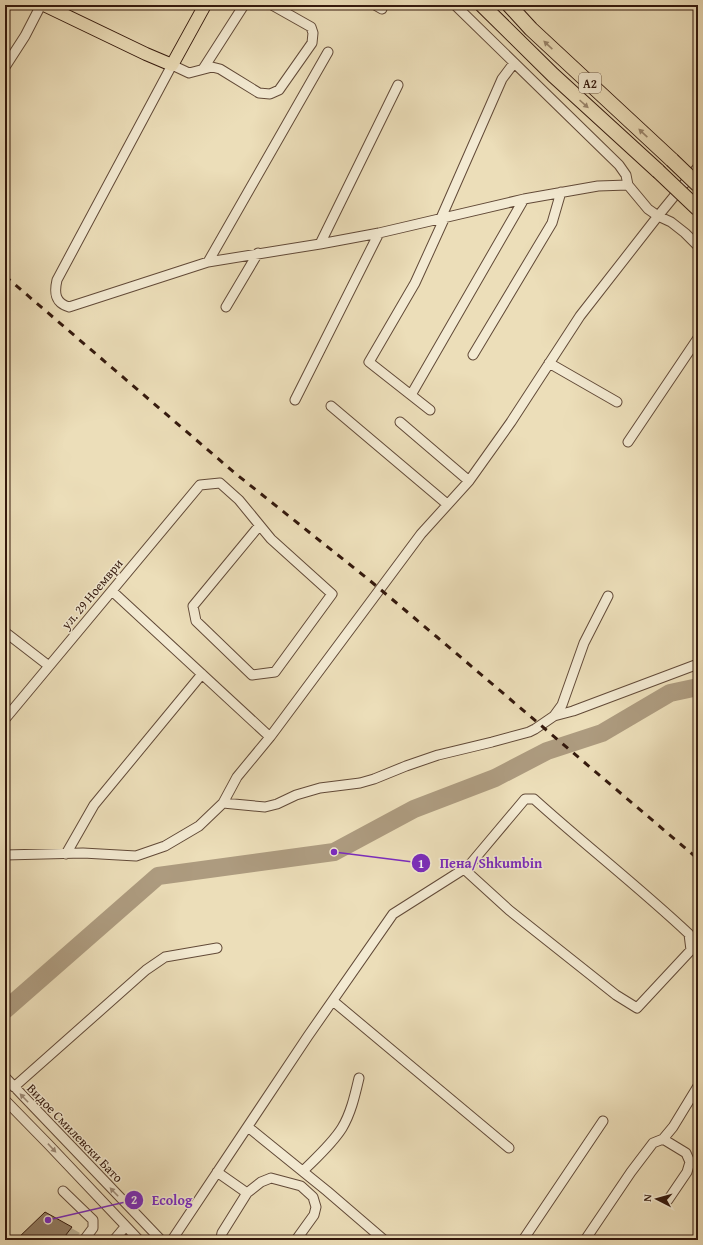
<svg xmlns="http://www.w3.org/2000/svg" width="703" height="1245" viewBox="0 0 703 1245" font-family="'Gentium Book Plus',serif">
<style>
.shadow{fill:#0003}
.lines{fill:none;stroke-linecap:round;stroke-linejoin:round}
.river{stroke:#ad9b7f;stroke-width:18}
.building{fill:#947f66;stroke:#34190d}
.minor-casing{stroke:#624a38;stroke-width:11}
.major-casing{stroke:#34190d;stroke-width:14}
.highway-casing{stroke:#34190d;stroke-width:16}
.minor{stroke:#f3ead2;stroke-width:9}
.major{stroke:#ecdeb9;stroke-width:12}
.highway{stroke:#ecdeb9;stroke-width:14}
.rail{stroke:#34190d;stroke-width:3;stroke-dasharray:7 7;stroke-linecap:butt}
.highway-bridge-casing{stroke:#34190d;stroke-width:16;stroke-linecap:butt}
.highway-bridge{stroke:#ecdeb9;stroke-width:14}
.oneway{fill:#99856c}
.oneway2{fill:#9d8c79}
.labels{text-anchor:middle;dominant-baseline:central;stroke-width:3;stroke-linejoin:round;paint-order:stroke}
.shield{fill:#f3ead2;stroke:#6d5848;stroke-width:1}
.shield-label{font-size:12px;font-weight:bold;fill:#34190d}
.street-label{font-size:13px;fill:#34190d;stroke:#f3ead2}
.leader{fill:none;stroke:#7b2cbf;stroke-width:1.5}
.callout-dot{fill:#7b2cbf;stroke:#f3ead2;stroke-width:1.5}
.mark-label{font-size:12px;text-anchor:middle;font-weight:bold;fill:#fff}
.callout-label{font-size:14px;text-anchor:middle;font-weight:bold;fill:#7b2cbf;stroke:#f3ead2;stroke-width:3;stroke-linejoin:round;paint-order:stroke}
</style>
<rect width="100%" height="100%" fill="#ecdeb9"/>
<filter id="stains"><feTurbulence type="fractalNoise" baseFrequency=".005" numOctaves="4"/><feColorMatrix values="0 0 0 0 .2 0 0 0 0 .09 0 0 0 0 .02 0 0 0 .5 -.17"/></filter>
<radialGradient id="worn" r=".72"><stop offset=".6" stop-color="#630" stop-opacity="0"/><stop offset="1" stop-color="#630" stop-opacity=".3"/></radialGradient>
<!-- shadow -->
<path class="shadow" d="M 45,1213 L 80,1233 L 74,1240 L 18,1240 Z"/>
<g class="lines">
<!-- river -->
<path class="river" d="M 5,1010 L 158,876 L 334,852 L 414,809 L 495,778 L 547,751 L 602,733 L 670,693 L 698,687"/>
</g>
<!-- building -->
<path class="building" d="M 45,1212 L 72,1227 L 62,1240 L 16,1240 Z"/>
<g class="lines">
<defs>
<path id="minor" d="M 272,5 L 311,27 L 313,33 L 312,43 L 279,90 L 270,94 L 259,93 L 220,69 L 212,67 L 189,73 L 172,65 L 57,280 C 54,293 55,303 69,307 L 208,262 L 320,244 L 379,233 L 524,199 L 598,186 L 628,185
M 375,5 L 382,9
M 455,5 L 619,165 L 626,175 L 628,185 L 648,209 L 658,216 L 671,222 L 685,233 L 698,246
M 5,67 L 25,36 L 41,5
M 203,69 L 244,5
M 441,218 L 502,79 L 514,63
M 320,244 L 398,85
M 208,262 L 328,52
M 226,307 L 258,253
M 473,355 L 552,223 L 561,192
M 549,363 L 617,402
M 411,395 L 524,199
M 295,400 L 379,233
M 331,406 L 447,504
M 430,410 L 369,362 L 415,283 L 445,217
M 400,422 L 469,481
M 628,442 L 698,338
M 112,591 L 270,737
M 5,632 L 49,666
M 554,716 L 573,711 L 698,664
M 5,719 L 200,485 L 220,483 L 239,500 L 271,539 L 332,594 L 275,672 L 252,675 L 196,621 L 193,606 L 259,526
M 223,803 L 265,807 L 277,804 L 296,795 L 320,788 L 360,783 L 374,779 L 406,766 L 438,755 L 492,742 L 529,732 L 535,729 L 554,716 L 562,705 L 584,643 L 608,596
M 66,854 L 94,805 L 202,674
M 5,855 L 83,853 L 136,856 L 165,846 L 199,826 L 223,803 L 237,777 L 270,737 L 421,534 L 469,481 L 511,422 L 580,316 L 658,216 L 698,167
M 333,1001 L 509,1148
M 5,1077 L 161,1240
M 14,1087 L 146,970 L 165,957 L 217,948
M 5,1100 L 48,1144 L 139,1240
M 248,1127 L 327,1191 L 384,1240
M 663,1139 L 686,1153 L 690,1162 L 687,1172 L 668,1200
M 303,1171 C 316,1158 332,1144 342,1128 C 351,1113 355,1095 359,1078
M 217,1172 L 247,1193
M 63,1191 L 93,1220 L 93,1228 L 84,1240
M 114,1240 L 125,1227
M 172,1240 L 308,1036 L 393,914 L 464,869 L 467,868 L 525,799 L 534,799 C 585,845 639,887 689,934 L 691,950 L 637,1008 L 616,995 L 509,910 L 464,869
M 222,1240 L 221,1238 L 222,1233 L 247,1193 L 261,1182 L 271,1178 L 301,1186 L 313,1197 L 316,1207 L 314,1215 L 296,1240
M 523,1240 L 603,1121
M 585,1240 L 631,1172 L 653,1143 L 663,1139 L 673,1127 L 698,1086"/>
<path id="major" d="M 44,5 L 146,54 L 172,65 L 205,5"/>
<path id="highway" d="M 482,5 L 553,75 L 658,171
M 509,5 L 531,29 L 672,160"/>
</defs>
<!-- minor casing -->
<use href="#minor" class="minor-casing"/>
<!-- major casing -->
<use href="#major" class="major-casing"/>
<!-- highway casing -->
<use href="#highway" class="highway-casing"/>
<!-- minor -->
<use href="#minor" class="minor"/>
<!-- major -->
<use href="#major" class="major"/>
<!-- highway -->
<use href="#highway" class="highway"/>
<!-- rail -->
<path class="rail" d="M 5,276 L 236,474 L 368,579 L 437,637 L 698,859"/>
<defs>
<path id="highway-bridge" d="M 672,160 L 698,185
M 658,171 L 698,209"/>
</defs>
<!-- highway-bridge casing -->
<use href="#highway-bridge" class="highway-bridge-casing"/>
<!-- highway-bridge -->
<use href="#highway-bridge" class="highway-bridge"/>
</g>
<!-- one-way arrows -->
<defs><path id="oneway-solid" d="M-6-.8H1V-3.2L6.5 0L1 3.2V.8H-6Z"/></defs>
<g class="oneway">
<use href="#oneway-solid" transform="translate(548 45) rotate(-137)"/>
<use href="#oneway-solid" transform="translate(584 104) rotate(42)"/>
<use href="#oneway-solid" transform="translate(643 133) rotate(-137)"/>
</g>
<g class="oneway2">
<use href="#oneway-solid" transform="translate(24 1098) rotate(-134)"/>
<use href="#oneway-solid" transform="translate(52 1148) rotate(47)"/>
<use href="#oneway-solid" transform="translate(114 1192) rotate(-134)"/>
</g>
<g class="labels">
<!-- shield labels -->
<rect class="shield" x="579" y="73" width="22" height="20" rx="3"/>
<g class="shield-label">
<text x="590" y="83">A2</text>
</g>
<!-- street labels -->
<g class="street-label">
<text transform="translate(92 594) rotate(-50)">ул. 29 Ноември</text>
<text transform="translate(75 1133) rotate(46)">Видое Смилевски Бато</text>
</g>
</g>
<!-- callouts -->
<path class="leader" d="M334 852L421 863M48 1220L134 1200"/>
<g class="callout-dot">
<circle cx="334" cy="852" r="4"/>
<circle cx="48" cy="1220" r="4"/>
<circle cx="421" cy="863" r="10"/>
<circle cx="134" cy="1200" r="10"/>
</g>
<g class="mark-label">
<text x="421" y="868">1</text>
<text x="134" y="1204">2</text>
</g>
<g class="callout-label">
<text x="491" y="868">Пена/Shkumbin</text>
<text x="172" y="1205">Ecolog</text>
</g>
<!-- margin -->
<rect width="703" height="1245" fill="none" stroke="#ecdeb9" stroke-width="20"/>
<rect x="6" y="6" width="691" height="1233" fill="none" stroke="#34190d" stroke-width="2"/>
<rect x="10" y="10" width="683" height="1225" fill="none" stroke="#34190d"/>
<!-- north arrow -->
<g transform="translate(657 1199) rotate(276)" stroke="#f3ead2" stroke-width="3" paint-order="stroke">
<path d="M0-3L7 15L0 10L-7 15Z" fill="#34190d"/>
<text y="-6" font-size="11" font-weight="bold" text-anchor="middle" fill="#34190d">N</text>
</g>
<rect width="100%" height="100%" filter="url(#stains)"/>
<rect width="100%" height="100%" fill="url(#worn)"/>
</svg>
